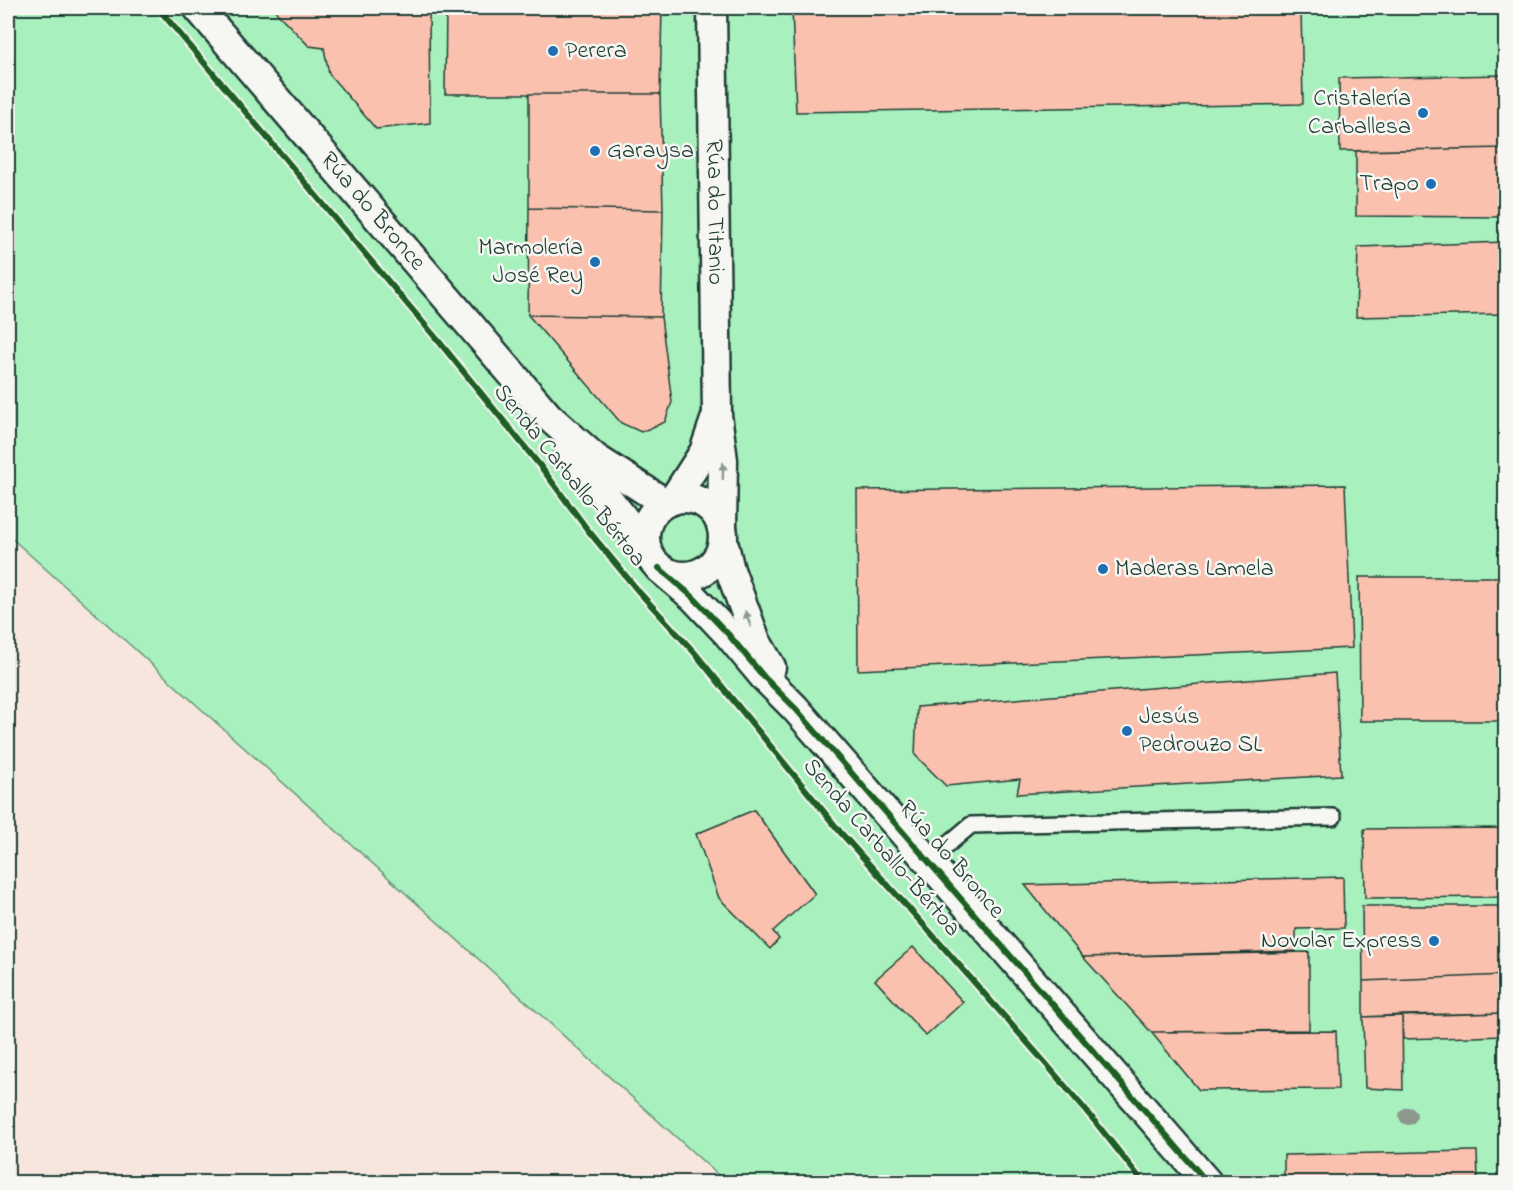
<svg xmlns="http://www.w3.org/2000/svg" width="1513" height="1190" viewBox="0 0 1513 1190" font-family="'Indie Flower',sans-serif">
<style>
.green{fill:#a8f0bd;stroke:#649678;stroke-width:1.5}
.building{fill:#fac1af;stroke:#1f3d34;stroke-width:1.5}
.lines{fill:none;stroke-linecap:round;stroke-linejoin:round}
.service-casing{stroke:#1f3d34;stroke-width:20}
.minor-casing{stroke:#1f3d34;stroke-width:33}
.service{stroke:#f6f6f2;stroke-width:15}
.minor{stroke:#f6f6f2;stroke-width:28}
.cycleway-casing{stroke:#f6f6f2;stroke-width:10}
.cycleway{stroke:#1b5e20;stroke-width:6}
.tree{fill:#8c988c}
.oneway{fill:#8a9a93}
.poi-dot{fill:#1f6fb2;stroke:#f6f6f2;stroke-width:2}
.labels{text-anchor:middle;dominant-baseline:central;stroke-width:5;stroke-linejoin:round;paint-order:stroke}
.poi-label{font-size:24px;fill:#1f3d34;stroke:#f6f6f2;text-anchor:start}
.street-label{font-size:24px;fill:#1f3d34;stroke:#f6f6f2}
</style>
<rect width="100%" height="100%" fill="#f7e6de"/>
<filter id="ink" filterUnits="userSpaceOnUse"><feTurbulence type="fractalNoise" baseFrequency=".0167" numOctaves="2"/><feDisplacementMap in="SourceGraphic" scale="12" xChannelSelector="R" yChannelSelector="G"/><feConvolveMatrix kernelMatrix="1 2 1 2 8 2 1 2 1" color-interpolation-filters="sRGB"/></filter>
<g filter="url(#ink)">
<!-- green -->
<path class="green" d="M 8,8 L 1505,8 L 1505,1182 L 726,1182 L 8,535 Z"/>
<!-- building -->
<path class="building" d="M 276,8 L 429,8 L 430,123 L 376,129 L 329,74 L 324,48 L 309,46 L 276,12 Z
M 446,8 L 662,8 L 660,94 L 445,94 Z
M 792,8 L 1301,8 L 1303,104 L 796,112 Z
M 1506,75 L 1506,148 L 1340,151 L 1339,78 Z
M 529,94 L 660,94 L 663,210 L 529,208 Z
M 1506,148 L 1506,217 L 1356,216 L 1356,151 Z
M 529,208 L 663,210 L 661,317 L 528,315 Z
M 1506,242 L 1506,314 L 1356,317 L 1358,247 Z
M 528,315 L 661,317 L 672,402 L 665,422 L 641,432 L 621,423 Z
M 1345,485 L 1352,648 L 858,670 L 857,490 Z
M 1359,577 L 1506,577 L 1506,721 L 1360,721 Z
M 1335,673 L 1341,775 L 1017,794 L 1020,779 L 946,786 L 915,755 L 917,707 Z
M 754,810 L 815,894 L 773,931 L 779,939 L 770,949 L 719,898 L 696,834 Z
M 1506,828 L 1506,897 L 1365,898 L 1364,829 Z
M 1343,877 L 1344,928 L 1296,929 L 1296,951 L 1083,957 L 1025,885 Z
M 1362,906 L 1506,906 L 1506,975 L 1363,981 Z
M 913,947 L 963,1002 L 926,1036 L 875,980 Z
M 1309,952 L 1309,1030 L 1151,1032 L 1083,957 Z
M 1506,975 L 1506,1013 L 1363,1017 L 1363,981 Z
M 1506,1013 L 1506,1036 L 1403,1039 L 1402,1015 Z
M 1402,1015 L 1403,1090 L 1365,1088 L 1363,1017 Z
M 1336,1031 L 1338,1089 L 1199,1090 L 1151,1032 Z
M 1472,1151 L 1477,1151 L 1478,1179 L 1284,1182 L 1284,1155 Z"/>
<g class="lines">
<defs>
<path id="service" d="M 928,861 L 971,825 L 1333,817"/>
<g id="minor">
<path id="s1" d="M 198,8 L 549,417 L 595,458 L 665,503"/>
<path id="s2" d="M 712,8 L 717,415 L 723,460 L 722,528"/>
<path d="M 569,449 L 632,529 L 648,553"/>
<circle cx="684" cy="537" r="39"/>
<path d="M 673,500 L 704,452 L 716,417"/>
<path d="M 723,541 L 730,570 L 756,641 L 771,667"/>
<path d="M 659,568 L 693,597 L 728,634 L 764,677 L 795,708 L 1207,1182"/>
</g>
</defs>
<!-- service casing -->
<use href="#service" class="service-casing"/>
<!-- minor casing -->
<use href="#minor" class="minor-casing"/>
<!-- service -->
<use href="#service" class="service"/>
<!-- minor -->
<use href="#minor" class="minor"/>
<defs>
<path id="cycleway" d="M 158,8 L 441,344 L 541,467 L 587,529 L 639,592 L 694,652 L 841,833 L 930,932 L 1047,1065 L 1093,1119 L 1143,1182
M 659,568 L 693,597 L 728,634 L 764,677 L 795,708 L 1207,1182"/>
</defs>
<!-- cycleway casing -->
<use href="#cycleway" class="cycleway-casing"/>
<!-- cycleway -->
<use href="#cycleway" class="cycleway"/>
</g>
<!-- trees -->
<circle class="tree" cx="1408" cy="1116" r="9"/>
<!-- one-way arrows -->
<defs><path id="oneway-solid" d="M-6-.8H1V-3.2L6.5 0L1 3.2V.8H-6Z" transform="scale(1.5)"/></defs>
<g class="oneway">
<use href="#oneway-solid" transform="translate(723 471) rotate(-89)"/>
<use href="#oneway-solid" transform="translate(748 619) rotate(-110)"/>
</g>
</g>
<!-- markers -->
<g class="poi-dot">
<circle cx="553" cy="51" r="6"/>
<circle cx="1423" cy="113" r="6"/>
<circle cx="595" cy="151" r="6"/>
<circle cx="1431" cy="184" r="6"/>
<circle cx="595" cy="262" r="6"/>
<circle cx="1103" cy="569" r="6"/>
<circle cx="1127" cy="731" r="6"/>
<circle cx="1434" cy="941" r="6"/>
</g>
<g class="labels">
<!-- poi labels -->
<g class="poi-label">
<text x="565" y="51">Perera</text>
<text x="1411" y="99" text-anchor="end">Cristalería<tspan x="1411" dy="28">Carballesa</tspan></text>
<text x="607" y="151">Garaysa</text>
<text x="1419" y="184" text-anchor="end">Trapo</text>
<text x="583" y="248" text-anchor="end">Marmolería<tspan x="583" dy="28">José Rey</tspan></text>
<text x="1115" y="569">Maderas Lamela</text>
<text x="1139" y="717">Jesús<tspan x="1139" dy="28">Pedrouzo SL</tspan></text>
<text x="1422" y="941" text-anchor="end">Novolar Express</text>
</g>
<!-- street labels -->
<g class="street-label">
<text stroke="none"><textPath href="#s2" startOffset="204">Rúa do Titanio</textPath></text>
<text stroke="none"><textPath href="#s1" startOffset="268">Rúa do Bronce</textPath></text>
<text transform="translate(569 476) rotate(51)">Senda Carballo-Bértoa</text>
<text transform="translate(881 848) rotate(49)">Senda Carballo-Bértoa</text>
<text transform="translate(951 860) rotate(49)">Rúa do Bronce</text>
</g>
</g>
<!-- margin -->
<rect width="1513" height="1190" fill="none" stroke="#f6f6f2" stroke-width="30"/>
<rect x="15" y="15" width="1483" height="1160" fill="none" stroke="#1f3d34" stroke-width="2" filter="url(#ink)"/>
</svg>
